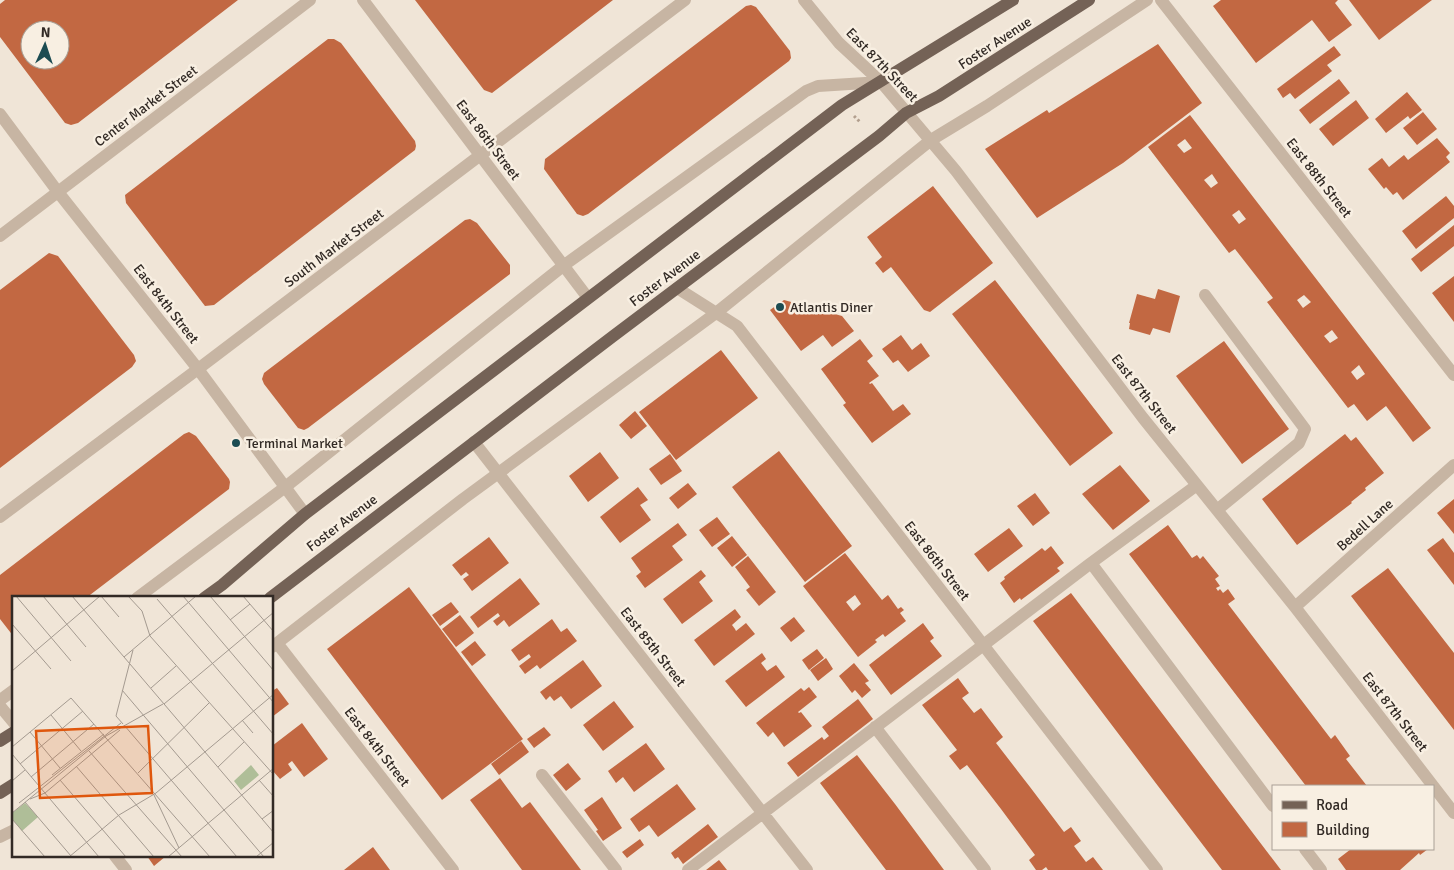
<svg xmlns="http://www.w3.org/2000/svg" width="1454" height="870" viewBox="0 0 1454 870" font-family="Signika,sans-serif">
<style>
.building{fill:#c26842;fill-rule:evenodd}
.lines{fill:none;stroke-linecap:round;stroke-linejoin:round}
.path{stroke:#b29f8e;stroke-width:3;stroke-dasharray:2.5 2.5;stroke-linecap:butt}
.minor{stroke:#c7b5a3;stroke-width:12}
.major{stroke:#746256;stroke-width:12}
.poi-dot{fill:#1c4c52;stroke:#f8efe2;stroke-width:2}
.labels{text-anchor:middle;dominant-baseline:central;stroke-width:5;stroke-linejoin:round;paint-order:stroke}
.street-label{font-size:14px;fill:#322a25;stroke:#f8efe2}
.poi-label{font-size:14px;fill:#322a25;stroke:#f8efe2;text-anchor:start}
.inset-road{fill:none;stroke:#a49a90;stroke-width:1}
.view{fill:#df570d;fill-opacity:0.15;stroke:#df570d;stroke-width:2.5}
.inset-edge{fill:none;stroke:#322a25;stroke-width:2.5}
</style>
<rect width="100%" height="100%" fill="#f0e5d7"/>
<!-- building -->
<path class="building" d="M 5,0 L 238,0 L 78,123 L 71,125 L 65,123 L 0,37 L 0,4 ZM 30,30 L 60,30 L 60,60 L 30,60 Z
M 415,0 L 613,0 L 492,93 L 484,90 Z
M 1221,0 L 1338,0 L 1335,3 L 1352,25 L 1329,42 L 1312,20 L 1256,63 L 1213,6 Z
M 1349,0 L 1432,0 L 1379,40 Z
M 751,5 L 756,7 L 790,51 L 791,58 L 789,61 L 588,214 L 583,216 L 577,214 L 544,169 L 545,159 L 746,6 Z
M 328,39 L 334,39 L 341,43 L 415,141 L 416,146 L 415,150 L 214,305 L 205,306 L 126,203 L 125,195 Z
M 1158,44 L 1202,103 L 1123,163 L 1037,218 L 985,149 L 1047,110 L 1049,113 Z
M 1334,46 L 1341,55 L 1327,65 L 1332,71 L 1295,99 L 1290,93 L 1283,98 L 1277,89 Z
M 1339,79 L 1350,93 L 1310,124 L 1299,110 Z
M 1407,92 L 1422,110 L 1410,119 L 1408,116 L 1386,133 L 1375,119 Z
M 1356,100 L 1369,118 L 1333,146 L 1319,129 Z
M 1423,112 L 1437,129 L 1417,145 L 1403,128 Z
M 1190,115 L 1431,428 L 1413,442 L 1386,406 L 1367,421 L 1354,404 L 1348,408 L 1267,302 L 1273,298 L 1260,281 L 1235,249 L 1229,253 L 1148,147 ZM 1185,139 L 1192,148 L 1184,153 L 1177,145 ZM 1212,174 L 1218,183 L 1211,188 L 1204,180 ZM 1239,210 L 1246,219 L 1239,224 L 1232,215 ZM 1304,295 L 1311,302 L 1303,308 L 1297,300 ZM 1332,330 L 1338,338 L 1330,343 L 1324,336 ZM 1359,365 L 1365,374 L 1357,380 L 1351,372 Z
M 1437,138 L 1450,153 L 1446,157 L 1450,162 L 1403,200 L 1397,192 L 1393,195 L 1386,187 L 1384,189 L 1368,169 L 1382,158 L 1389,167 L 1404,155 L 1408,160 Z
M 933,186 L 993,263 L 930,312 L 924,310 L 891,267 L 883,273 L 875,263 L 882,257 L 867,237 Z
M 1446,196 L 1454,206 L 1454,218 L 1416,249 L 1402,231 Z
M 470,219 L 477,223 L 510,265 L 510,274 L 308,428 L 304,430 L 298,428 L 264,384 L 262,379 L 264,373 L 465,220 Z
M 1454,225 L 1454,246 L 1421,272 L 1411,259 Z
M 49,253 L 58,256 L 134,355 L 136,361 L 132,367 L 0,468 L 0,290 Z
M 1454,276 L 1454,322 L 1432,293 Z
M 995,280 L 1113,433 L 1070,466 L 952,314 Z
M 1158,289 L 1180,296 L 1170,333 L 1153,328 L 1150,335 L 1129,329 L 1130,323 L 1129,323 L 1137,294 L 1155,299 Z
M 784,300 L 842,316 L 854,331 L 832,347 L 823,335 L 801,351 L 770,310 Z
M 901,335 L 912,350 L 921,343 L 930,356 L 908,372 L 898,360 L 893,363 L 882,349 Z
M 860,339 L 873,356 L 867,361 L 879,376 L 869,383 L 870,384 L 872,383 L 893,411 L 903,404 L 911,414 L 872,443 L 843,405 L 846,403 L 821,369 Z
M 1224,341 L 1289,429 L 1242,464 L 1176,376 Z
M 721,350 L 758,398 L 676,460 L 639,412 Z
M 635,411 L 647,426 L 631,439 L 619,425 Z
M 189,432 L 196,436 L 229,479 L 230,482 L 229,489 L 86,598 L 14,598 L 14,637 L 0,619 L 0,575 L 184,434 Z
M 1345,434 L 1351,441 L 1356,437 L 1384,473 L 1365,488 L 1366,490 L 1351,502 L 1352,503 L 1297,545 L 1262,499 Z
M 779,451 L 852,546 L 805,582 L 732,487 Z
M 600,452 L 619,478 L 588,502 L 569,476 Z
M 670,454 L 682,471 L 661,485 L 649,469 Z
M 1120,465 L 1150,501 L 1113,530 L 1082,494 Z
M 688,483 L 697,494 L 678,509 L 669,498 Z
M 638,487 L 648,500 L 640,505 L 651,520 L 620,543 L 600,517 Z
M 1035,493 L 1050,513 L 1033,526 L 1017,506 Z
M 1454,499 L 1454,534 L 1437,513 Z
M 717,517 L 730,534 L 712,547 L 699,530 Z
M 678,523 L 687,535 L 672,546 L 683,560 L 645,588 L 636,576 L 641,572 L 631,558 Z
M 1168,525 L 1192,558 L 1197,555 L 1200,559 L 1203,556 L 1219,576 L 1215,579 L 1220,586 L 1216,588 L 1218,591 L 1220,589 L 1223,593 L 1228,589 L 1235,599 L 1228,604 L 1331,739 L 1335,735 L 1350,756 L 1346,759 L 1367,786 L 1306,786 L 1214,666 L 1129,554 Z
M 1009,528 L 1023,546 L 988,572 L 974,554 Z
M 732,536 L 747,555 L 732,567 L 717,548 Z
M 489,537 L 509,563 L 472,591 L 463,579 L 469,575 L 466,572 L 461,576 L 452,565 Z
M 1443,538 L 1454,553 L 1454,585 L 1427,550 Z
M 1051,546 L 1064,563 L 1057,568 L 1060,571 L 1021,600 L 1020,598 L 1014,603 L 1000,583 L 1005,579 L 1004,577 L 1042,548 L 1045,551 Z
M 845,553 L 882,600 L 888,595 L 898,609 L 901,607 L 904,610 L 900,613 L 906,621 L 885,637 L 883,634 L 875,640 L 877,642 L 858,657 L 803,586 ZM 855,595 L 861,604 L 853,611 L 846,602 Z
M 748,556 L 776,592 L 759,606 L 746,590 L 750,587 L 735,567 Z
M 1388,568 L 1454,653 L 1454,730 L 1351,596 Z
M 701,570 L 706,576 L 699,582 L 713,601 L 682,624 L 663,599 Z
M 520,578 L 540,604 L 509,627 L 504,620 L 497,626 L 493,621 L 500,616 L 498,613 L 478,628 L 470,617 Z
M 409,587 L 523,739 L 442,800 L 327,649 Z
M 1071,593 L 1133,675 L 1281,870 L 1222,870 L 1158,786 L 1033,621 Z
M 451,602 L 459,612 L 440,626 L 432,615 Z
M 735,609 L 741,617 L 732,625 L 735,629 L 736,631 L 746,623 L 755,634 L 714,666 L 694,640 Z
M 460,615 L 474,633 L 456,647 L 442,629 Z
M 794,617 L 805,631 L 791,642 L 780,628 Z
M 552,619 L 561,632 L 567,628 L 577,641 L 540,669 L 537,665 L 525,674 L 519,666 L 531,657 L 529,654 L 519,661 L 511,650 Z
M 923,623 L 934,638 L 930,641 L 942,656 L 891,695 L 869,665 Z
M 475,641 L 486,655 L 472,666 L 461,652 Z
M 817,649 L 824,658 L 809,670 L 802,660 Z
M 762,653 L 766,659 L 761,663 L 767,671 L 776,665 L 785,677 L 746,707 L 725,681 Z
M 826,658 L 833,669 L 818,681 L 810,670 Z
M 583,660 L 602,686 L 571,709 L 561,696 L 554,701 L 550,696 L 546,700 L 540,692 Z
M 854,663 L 869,681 L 865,683 L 871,690 L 862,698 L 855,690 L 852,693 L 839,676 Z
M 958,678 L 969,693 L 962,698 L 974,713 L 981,708 L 1003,737 L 996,743 L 1030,787 L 1064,832 L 1071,827 L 1081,841 L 1074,846 L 1086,862 L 1093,857 L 1103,870 L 1048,870 L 1046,867 L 1042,870 L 1036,870 L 1029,860 L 1035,855 L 1001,809 L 967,765 L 960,770 L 949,756 L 957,750 L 922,705 Z
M 809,687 L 817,697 L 798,712 L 799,713 L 801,712 L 812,726 L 784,747 L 773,732 L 768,737 L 756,723 L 801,688 L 804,691 Z
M 277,688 L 289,704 L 272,717 L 272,691 Z
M 858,699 L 873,719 L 798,777 L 787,763 L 822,737 L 824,740 L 829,736 L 822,727 Z
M 614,701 L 634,727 L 603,751 L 583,725 Z
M 302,723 L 328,759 L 304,777 L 292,761 L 288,764 L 292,770 L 280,779 L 272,770 L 272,746 Z
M 544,727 L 551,735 L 534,748 L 527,739 Z
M 521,741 L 529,752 L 499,775 L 491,764 Z
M 646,743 L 665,769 L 634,792 L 623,777 L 616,783 L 608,771 Z
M 857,755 L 895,804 L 944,870 L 886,870 L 820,783 Z
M 568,763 L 581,779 L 566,791 L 553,775 Z
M 500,778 L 522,808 L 530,802 L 581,870 L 522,870 L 470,800 Z
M 677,784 L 696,809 L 658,837 L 649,825 L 639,832 L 630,819 Z
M 602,797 L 622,828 L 603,841 L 596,831 L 598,830 L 584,810 Z
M 708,824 L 718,837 L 683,864 L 678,857 L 675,859 L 671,853 Z
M 640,839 L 644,845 L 627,858 L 622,852 Z
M 373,847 L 390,870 L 344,870 Z
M 1351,849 L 1428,849 L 1420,855 L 1419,853 L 1400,870 L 1346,870 L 1338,859 Z
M 147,856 L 166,856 L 154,866 Z
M 719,860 L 727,870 L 706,870 Z"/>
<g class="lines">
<!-- path -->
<path class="path" d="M 854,116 L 861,123"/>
<!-- minor -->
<path class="minor" d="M 363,0 L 588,298
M 804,0 L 839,43 L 881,82 L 956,171 L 1143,418 L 1295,607 L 1454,813
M 1161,0 L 1454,375
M 0,114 L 58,192 L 198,369 L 305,514
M 0,236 L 310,0
M 677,288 L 737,326 L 1157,870
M 1205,295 L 1305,429 L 1299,443 L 1217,510
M 474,442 L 807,870
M 1197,485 L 1091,563 L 1273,806
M 0,517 L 198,369 L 685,0
M 137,598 L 284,488 L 563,266 L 806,91 L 818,86 L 881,82
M 1295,607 L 1454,465
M 277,643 L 453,870
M 272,647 L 463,499 L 716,313 L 931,140 L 987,106 L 1147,0
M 0,700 L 14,690
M 0,706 L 14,723
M 875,727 L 985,870
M 542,775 L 616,870
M 0,837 L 14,830
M 1305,849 L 1321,870
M 115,856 L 126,870
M 688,870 L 1091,563"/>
<!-- major -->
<path class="major" d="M 204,598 L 222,585 L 305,514 L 842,105 L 1013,0
M 270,598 L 612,337 L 879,136 L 906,113 L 939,96 L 1089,0
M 0,741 L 14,732
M 0,793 L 14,784"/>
</g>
<!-- markers -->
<g class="poi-dot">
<circle cx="780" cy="307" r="5"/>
<circle cx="236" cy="443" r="5"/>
</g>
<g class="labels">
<!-- street labels -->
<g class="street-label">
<text transform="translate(995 43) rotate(-33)">Foster Avenue</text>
<text transform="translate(882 65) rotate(46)">East 87th Street</text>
<text transform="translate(146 106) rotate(-37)">Center Market Street</text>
<text transform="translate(488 140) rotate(53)">East 86th Street</text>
<text transform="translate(1319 178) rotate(52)">East 88th Street</text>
<text transform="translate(334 248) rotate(-37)">South Market Street</text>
<text transform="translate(665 278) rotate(-37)">Foster Avenue</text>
<text transform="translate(166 304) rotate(52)">East 84th Street</text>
<text transform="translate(1144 394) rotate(52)">East 87th Street</text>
<text transform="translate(342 523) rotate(-37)">Foster Avenue</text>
<text transform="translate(1365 525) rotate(-42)">Bedell Lane</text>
<text transform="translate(937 561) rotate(52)">East 86th Street</text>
<text transform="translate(653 647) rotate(52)">East 85th Street</text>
<text transform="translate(1395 712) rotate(52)">East 87th Street</text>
<text transform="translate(377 747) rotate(52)">East 84th Street</text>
</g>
<!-- poi labels -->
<g class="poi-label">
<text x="790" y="307">Atlantis Diner</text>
<text x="246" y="443">Terminal Market</text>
</g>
</g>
<!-- overview -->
<g transform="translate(12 596)">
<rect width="261" height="261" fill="#f0e5d7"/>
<path d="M 239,169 L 247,179 L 229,194 L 222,185 ZM 13,207 L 26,221 L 10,235 L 0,223 L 0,217 Z" fill="#afbe98"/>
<path class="inset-road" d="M 4,0 L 59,65M 31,0 L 74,51M 60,0 L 262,237M 89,0 L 107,21M 116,0 L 130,15 L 138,40 L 262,179M 171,0 L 262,107M 198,0 L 262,75M 231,0 L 262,36M 145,3 L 262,139M 218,24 L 238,8M 0,28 L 39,73M 112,61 L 184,0M 0,75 L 88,0M 139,92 L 164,70M 110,94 L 252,261M 152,108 L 262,16M 39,119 L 69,155M 230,124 L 241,137M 111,128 L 104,120 L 121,54M 112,129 L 225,261M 18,136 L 48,172M 0,151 L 59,102 L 198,261M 77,155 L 170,261M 0,158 L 87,261M 8,168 L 71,115M 64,170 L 142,261M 206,171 L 232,146M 126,177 L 197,107M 40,179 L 92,138M 19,181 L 82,128M 48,184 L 114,261M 247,184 L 262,201M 0,185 L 13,174M 142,199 L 167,252M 18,203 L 33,197 L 108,134M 13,206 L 59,260M 7,207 L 109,127M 0,217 L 94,140 L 151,108M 0,223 L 33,261M 250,223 L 262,214M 57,261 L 107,219 L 144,197 L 262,98M 156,261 L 262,172M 244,261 L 262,246"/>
<path class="view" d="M 136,130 L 140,197 L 28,202 L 24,135 Z"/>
<rect width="261" height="261" class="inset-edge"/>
</g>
<!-- legend -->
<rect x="1272" y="785" width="162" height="65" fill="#f8efe2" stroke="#a9a096"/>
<rect x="1282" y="801" width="25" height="8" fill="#746256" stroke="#a9a096"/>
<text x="1316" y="810" font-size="15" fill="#322a25">Road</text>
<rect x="1282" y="822" width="25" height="15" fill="#c26842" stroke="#a9a096"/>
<text x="1316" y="835" font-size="15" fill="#322a25">Building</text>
<!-- north arrow -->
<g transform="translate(45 45) rotate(3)"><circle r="24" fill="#f8efe2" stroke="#a9a096"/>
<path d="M0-4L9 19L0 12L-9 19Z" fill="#1c4c52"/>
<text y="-8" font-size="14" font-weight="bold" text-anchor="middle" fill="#322a25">N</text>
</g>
</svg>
